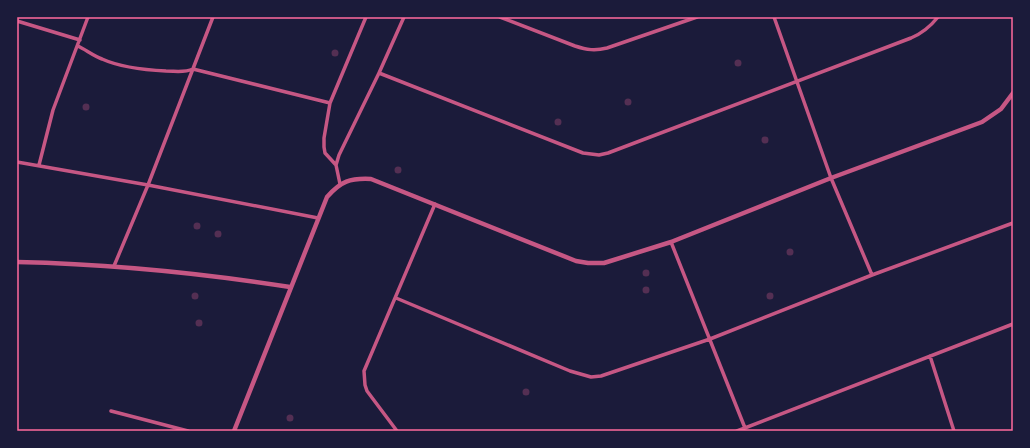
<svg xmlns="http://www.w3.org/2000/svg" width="1030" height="448" viewBox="0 0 1030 448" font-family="Helvetica,sans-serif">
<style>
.building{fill:#542f53}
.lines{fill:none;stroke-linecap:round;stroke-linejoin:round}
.minor{stroke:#c65784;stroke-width:3.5}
.tertiary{stroke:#c65784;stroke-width:4.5}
.neatline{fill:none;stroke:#ff6b9d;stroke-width:1.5}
</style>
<rect width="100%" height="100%" fill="#1b1b3a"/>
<!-- building -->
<path class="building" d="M331.5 53a3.5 3.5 0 1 1 7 0a3.5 3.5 0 1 1-7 0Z
M734.5 63a3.5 3.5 0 1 1 7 0a3.5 3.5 0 1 1-7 0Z
M624.5 102a3.5 3.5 0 1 1 7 0a3.5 3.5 0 1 1-7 0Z
M82.5 107a3.5 3.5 0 1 1 7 0a3.5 3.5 0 1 1-7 0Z
M554.5 122a3.5 3.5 0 1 1 7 0a3.5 3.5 0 1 1-7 0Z
M761.5 140a3.5 3.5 0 1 1 7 0a3.5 3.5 0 1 1-7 0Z
M394.5 170a3.5 3.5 0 1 1 7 0a3.5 3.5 0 1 1-7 0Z
M193.5 226a3.5 3.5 0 1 1 7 0a3.5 3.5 0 1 1-7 0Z
M214.5 234a3.5 3.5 0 1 1 7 0a3.5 3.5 0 1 1-7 0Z
M786.5 252a3.5 3.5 0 1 1 7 0a3.5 3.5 0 1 1-7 0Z
M642.5 273a3.5 3.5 0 1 1 7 0a3.5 3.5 0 1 1-7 0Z
M642.5 290a3.5 3.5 0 1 1 7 0a3.5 3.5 0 1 1-7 0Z
M191.5 296a3.5 3.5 0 1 1 7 0a3.5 3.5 0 1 1-7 0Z
M766.5 296a3.5 3.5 0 1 1 7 0a3.5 3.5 0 1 1-7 0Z
M195.5 323a3.5 3.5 0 1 1 7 0a3.5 3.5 0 1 1-7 0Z
M522.5 392a3.5 3.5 0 1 1 7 0a3.5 3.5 0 1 1-7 0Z
M286.5 418a3.5 3.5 0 1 1 7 0a3.5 3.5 0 1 1-7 0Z"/>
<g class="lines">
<!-- minor -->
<path class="minor" d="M 500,17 L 575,46 C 587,50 595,51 607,48 L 697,17
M 774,17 L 831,178 L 872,275
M 17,21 L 80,40
M 78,46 C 86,50 94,56 102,59 C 122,68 145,70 166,71 C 176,71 184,73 193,69 L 330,103
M 379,73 L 583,153 L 599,155 L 608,153 L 911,38 C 923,33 930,27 938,17
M 17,162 L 148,185 L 318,218
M 39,165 L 53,110 L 88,17
M 336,165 L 325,153 L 324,147 L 324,138 L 330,103 L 366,17
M 340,184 L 336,165 L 339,155 L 379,73 L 404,17
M 671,242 L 745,428
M 114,266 L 148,185 L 213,17
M 396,298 L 570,371 L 591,377 L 601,376 L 710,339 L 872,275 L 1013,223
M 930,356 L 954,431
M 111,411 L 188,431
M 397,431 L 367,391 L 365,385 L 364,371 L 435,204
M 737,431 L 1013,324"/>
<!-- tertiary -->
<path class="tertiary" d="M 17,262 C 109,264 200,273 290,287
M 234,431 L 327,197 C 341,181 350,178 371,179 L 576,261 L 588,263 L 604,263 L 671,242 L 831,178 L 982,122 L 1001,109 L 1013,93"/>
</g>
<!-- border -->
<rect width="1030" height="448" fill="none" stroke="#1b1b3a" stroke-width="36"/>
<rect x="18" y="18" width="994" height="412" class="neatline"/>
</svg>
